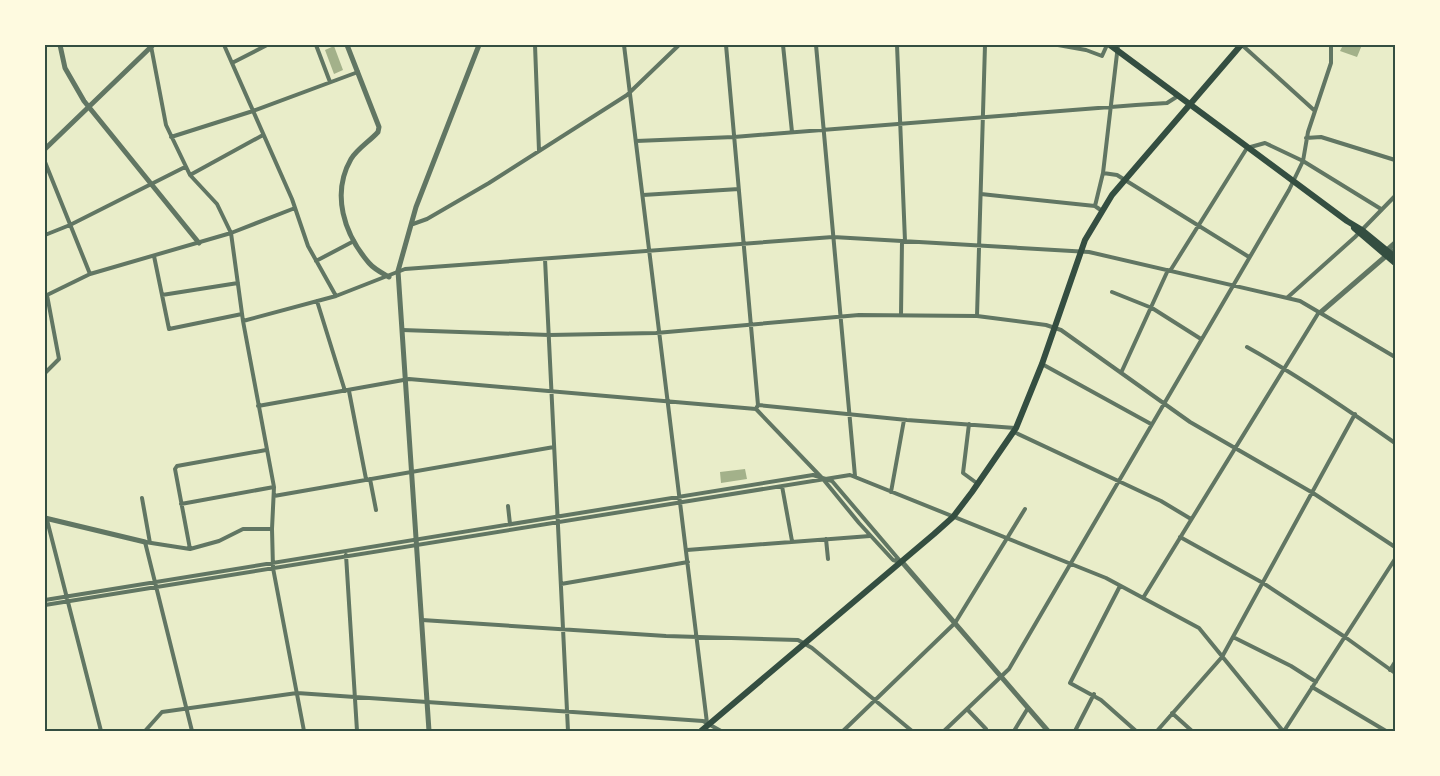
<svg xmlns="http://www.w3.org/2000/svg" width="1440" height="776" viewBox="0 0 1440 776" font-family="'PT Sans Narrow',sans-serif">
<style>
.water{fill:#a3b18a}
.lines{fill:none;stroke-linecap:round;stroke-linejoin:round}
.minor{stroke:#617663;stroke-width:4}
.tertiary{stroke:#617663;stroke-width:5}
.secondary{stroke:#344e41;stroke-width:6}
.neatline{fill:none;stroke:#344e41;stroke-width:2}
</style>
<rect width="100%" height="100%" fill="#e9edc9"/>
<!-- water -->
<path class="water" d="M 1343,45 L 1362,45 L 1357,57 L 1340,51 Z
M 334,46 L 343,70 L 334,74 L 325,50 Z
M 745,469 L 747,479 L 721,483 L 720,472 Z"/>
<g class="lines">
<!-- minor -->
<path class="minor" d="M 224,45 L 292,199 L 308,246 L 336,296
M 316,45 L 330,82
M 535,45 L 539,151
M 624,45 L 707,723
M 726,45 L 758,405 L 756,409
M 783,45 L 792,132
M 816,45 L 855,476
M 897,45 L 905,241
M 1058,45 L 1086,50 L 1102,56 L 1107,45
M 1242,45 L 1315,111
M 151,46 L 166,125 L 190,175 L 217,204 L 231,233 L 243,321 L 274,487 L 272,529 L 273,568 L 304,731
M 232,63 L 267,45
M 171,137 L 253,111 L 358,72
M 1306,138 L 1321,137 L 1395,160
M 636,141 L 734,137 L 1136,105 L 1167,103 L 1178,96
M 45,162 L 90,274
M 1103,173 L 1117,175 L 1125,180 L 1249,257
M 190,175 L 263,135
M 981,194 L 1095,206 L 1102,211
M 643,195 L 739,189
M 1095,206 L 1103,173 L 1118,45
M 413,224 L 427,219 L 489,183 L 627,95 L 679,45
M 45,235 L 70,225 L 185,167
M 154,256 L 169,329 L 242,314
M 545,259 L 568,731
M 316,261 L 354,241
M 1170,271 L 1247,148 L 1265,143 L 1303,161 L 1381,209
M 1112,292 L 1152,308 L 1201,339
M 162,295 L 238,283
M 45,296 L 90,274 L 231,233 L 295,208
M 1288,297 L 1355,237 L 1395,196
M 317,301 L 345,391
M 901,315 L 902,241
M 977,316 L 985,45
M 243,321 L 336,296 L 405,269 L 833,237 L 1089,252 L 1300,301 L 1395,357
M 402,330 L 549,335 L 656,333 L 859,315 L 977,316 L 1046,325 L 1061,330 L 1190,422 L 1313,493 L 1395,547
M 1247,347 C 1299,376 1347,409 1395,443
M 1042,364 L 1151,424
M 45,373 L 59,359 L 47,295
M 1121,373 L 1168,270
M 349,391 L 366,479
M 758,405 L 907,420 L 1015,428
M 258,406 L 409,379 L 756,409 L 823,479 L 859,523 L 893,560 L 900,562
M 969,424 L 963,473 L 978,484
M 1014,432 L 1161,501 L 1191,519
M 370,479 L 376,510
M 782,486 L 792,541
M 891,492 L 904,420
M 274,496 L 554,447
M 142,498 L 150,543
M 181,504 L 274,487
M 508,506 L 510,524
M 47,520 L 101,731
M 1180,537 L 1263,583 L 1345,637 L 1395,673
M 826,539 L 828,559
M 190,549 L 175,469 L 177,466 L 266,450
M 687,550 L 870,536
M 346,555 L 357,731
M 561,584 L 688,562
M 1120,586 L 1070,683 L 1101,700 L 1136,731
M 1143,598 L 1319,312
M 45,600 L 813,475 L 832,481 L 901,562
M 45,605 L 850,475 L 1106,578 L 1199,628 L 1283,731
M 422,620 L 666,636 L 798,640 L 812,648 L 912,731
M 1233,637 L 1291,666 L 1316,682
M 1390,670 L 1395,662
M 1312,687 L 1386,731
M 967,709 L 986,729
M 1172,713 L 1192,731
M 145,731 L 162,712 L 297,693 L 703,721 L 721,731
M 192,731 L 145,542 L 190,549 L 219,541 L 243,529 L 272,529
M 843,731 L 955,623 L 1025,509
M 944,731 L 1009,669 L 1289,190 L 1303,161 L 1308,132 L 1331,63 L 1331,45
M 1014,731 L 1028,708
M 1075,731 L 1094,694
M 1157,731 L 1222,657 L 1355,414
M 1284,731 L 1395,559"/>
<!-- tertiary -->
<path class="tertiary" d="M 60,45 L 65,68 L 84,101 L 199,243
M 347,45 L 379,127 L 378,132 C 370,141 357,149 351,159 C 331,194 344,234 369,263 C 374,269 382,273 389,277
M 45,149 L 153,45
M 1386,254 L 1387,250 L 1395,243
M 1321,312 L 1386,256 L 1395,250
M 45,518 L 145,542
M 902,562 L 1048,731
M 429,731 L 398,271 L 416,207 L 479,45"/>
<!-- secondary -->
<path class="secondary" d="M 1110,45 L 1347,221 L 1362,230 L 1395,257
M 1354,228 L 1395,263
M 701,731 L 934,534 L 953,517 L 972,492 L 1016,428 L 1042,364 L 1085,240 L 1112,195 L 1241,45"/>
</g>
<!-- border -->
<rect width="1440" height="776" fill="none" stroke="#fefae0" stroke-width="93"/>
<rect x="46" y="46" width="1348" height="684" class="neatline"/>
</svg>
